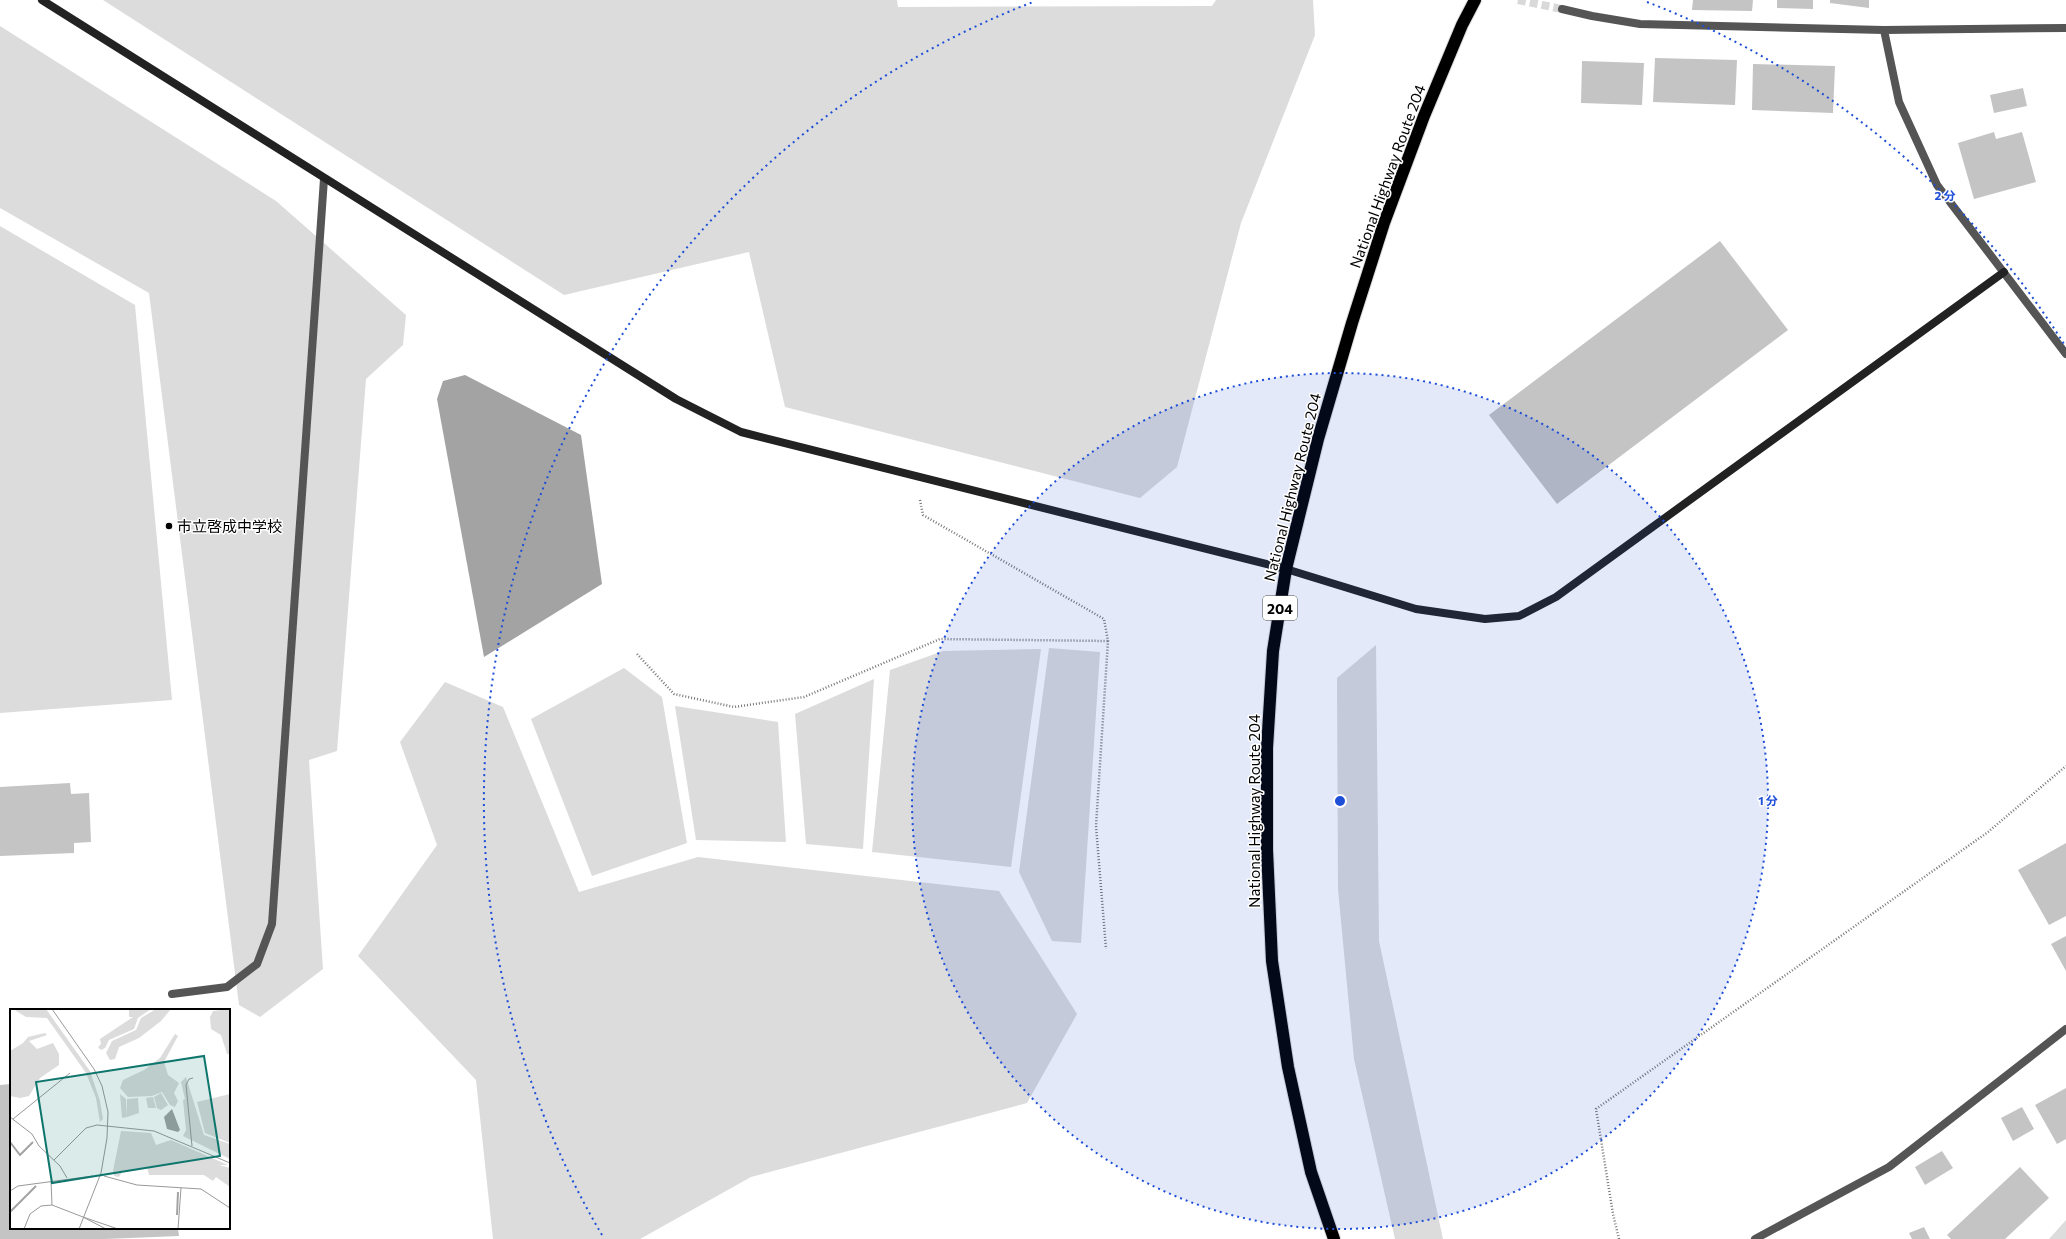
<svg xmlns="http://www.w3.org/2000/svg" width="2066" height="1239" viewBox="0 0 2066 1239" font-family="Commissioner,'Noto Sans JP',sans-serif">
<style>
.green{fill:#dcdcdc}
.water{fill:#a3a3a3}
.building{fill:#c4c4c4}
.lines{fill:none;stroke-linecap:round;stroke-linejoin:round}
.street-tunnel{stroke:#d9d9d9;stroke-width:8;stroke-dasharray:8 4;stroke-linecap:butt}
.highway-casing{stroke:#dbdbdb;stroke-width:14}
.path{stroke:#777;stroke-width:2.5;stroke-dasharray:1 2;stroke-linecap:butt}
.lane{stroke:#555;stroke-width:8}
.street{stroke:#555;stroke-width:8}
.secondary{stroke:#222;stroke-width:8}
.highway{stroke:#000;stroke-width:12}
.ring{fill:none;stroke:#1d4ed8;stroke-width:2;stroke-dasharray:2 4}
.poi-dot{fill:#000;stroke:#fff;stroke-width:1.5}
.labels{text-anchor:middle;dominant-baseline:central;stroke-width:3;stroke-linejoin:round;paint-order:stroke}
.shield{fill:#fff;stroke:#4c4c4c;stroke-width:1}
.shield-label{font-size:14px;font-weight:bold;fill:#000}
.street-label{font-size:15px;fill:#000;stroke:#fff}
.poi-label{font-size:15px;fill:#000;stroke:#fff;text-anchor:start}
.inset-river{fill:none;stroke:#a3a3a3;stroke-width:2}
.inset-road{fill:none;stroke:#999;stroke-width:1}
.view{fill:#0f766e;fill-opacity:0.15;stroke:#0f766e;stroke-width:2}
.inset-edge{fill:none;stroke:#000;stroke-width:2}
.centre{fill:#1d4ed8;stroke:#fff;stroke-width:2}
.ring-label{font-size:12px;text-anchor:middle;font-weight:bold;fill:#1d4ed8;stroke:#fff;stroke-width:3;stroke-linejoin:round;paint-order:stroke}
</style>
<rect width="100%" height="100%" fill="#fff"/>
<!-- green -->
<path class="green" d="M 103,0 L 897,0 L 898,7 L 1212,6 L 1216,0 L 1313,0 L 1315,35 L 1241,223 L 1177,467 L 1140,498 L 785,407 L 749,252 L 564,295 Z
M 0,26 L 276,201 L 406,315 L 403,345 L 366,379 L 337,751 L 309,760 L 323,969 L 260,1017 L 239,1005 L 149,293 L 0,208 Z
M 0,226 L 135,305 L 172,700 L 0,713 Z
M 1376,645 L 1379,941 L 1443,1239 L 1395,1239 L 1354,1059 L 1338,889 L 1337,678 Z
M 1049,648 L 1100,652 L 1081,943 L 1052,941 L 1019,872 Z
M 1041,649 L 1011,867 L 872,852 L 890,670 L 943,651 Z
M 624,668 L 662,697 L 687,843 L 592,876 L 531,719 Z
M 874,679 L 863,849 L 806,844 L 795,714 Z
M 445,682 L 503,707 L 579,892 L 698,857 L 999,891 L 1077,1014 L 1027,1103 L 751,1177 L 640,1239 L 493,1239 L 476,1080 L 358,956 L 437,845 L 400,742 Z
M 675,706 L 778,722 L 786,842 L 696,840 Z
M 2066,1220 L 2066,1239 L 2049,1239 Z"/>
<!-- water -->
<path class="water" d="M 465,375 L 581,435 L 602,584 L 484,657 L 437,399 L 443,381 Z"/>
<!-- building -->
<path class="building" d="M 1693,0 L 1753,0 L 1752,11 L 1692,10 Z
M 1777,0 L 1813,0 L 1813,9 L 1777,8 Z
M 1830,0 L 1869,0 L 1869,8 L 1830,3 Z
M 1655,58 L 1737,60 L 1735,105 L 1653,102 Z
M 1582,61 L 1644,63 L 1642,105 L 1581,103 Z
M 1753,64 L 1835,66 L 1833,113 L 1752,110 Z
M 2023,88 L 2027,106 L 1994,113 L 1990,95 Z
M 1994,132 L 1996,139 L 2022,132 L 2036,182 L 1974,199 L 1958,143 Z
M 1720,241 L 1788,330 L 1557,504 L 1489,415 Z
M 70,783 L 71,794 L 89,793 L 91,842 L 74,843 L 74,853 L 0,856 L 0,787 Z
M 2066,843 L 2066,916 L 2049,925 L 2018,870 Z
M 2066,936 L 2066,971 L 2051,944 Z
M 11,1084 L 11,1228 L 178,1228 L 179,1236 L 105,1239 L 0,1239 L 0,1085 Z
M 2066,1088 L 2066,1139 L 2057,1144 L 2035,1105 Z
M 2022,1107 L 2034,1129 L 2013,1141 L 2001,1118 Z
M 1942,1151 L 1953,1168 L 1925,1185 L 1915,1167 Z
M 2020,1167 L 2049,1198 L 2005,1239 L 1951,1239 L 1947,1235 Z
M 1924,1227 L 1930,1239 L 1912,1239 L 1909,1233 Z"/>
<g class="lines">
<!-- street-tunnel -->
<path class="street-tunnel" d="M 1518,0 L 1562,9"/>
<defs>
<path id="highway" d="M 1334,1239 L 1311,1172 L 1288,1067 L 1272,961 L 1267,850 L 1267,748 L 1273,651 L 1286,569 L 1318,439 L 1352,323 L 1384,223 L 1424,116 L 1462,25 L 1475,0"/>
</defs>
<!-- highway casing -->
<use href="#highway" class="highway-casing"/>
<!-- path -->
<path class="path" d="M 920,500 L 923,515 L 1104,619 L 1108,641 L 1096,826 L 1106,949
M 637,654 L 674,694 L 734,707 L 804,697 L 940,639 L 1108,641
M 1619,1239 L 1613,1214 L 1596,1109 L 1988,832 L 2066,766"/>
<!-- lane -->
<path class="lane" d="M 172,994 L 227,987 L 257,964 L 272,924 L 324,179"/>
<!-- street -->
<path class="street" d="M 1562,9 L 1592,16 L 1640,24 L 1884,30 L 2066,28
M 1884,30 L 1899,102 L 1937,185 L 2066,354
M 1755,1239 L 1889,1167 L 2066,1029"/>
<!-- secondary -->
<path class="secondary" d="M 42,0 L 676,399 L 741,432 L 1286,569 L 1416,609 L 1485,619 L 1519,616 L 1556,597 L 2004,272"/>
<!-- highway -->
<use href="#highway" class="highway"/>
</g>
<!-- distance rings -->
<circle cx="1340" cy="801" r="428" fill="#1d4ed8" fill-opacity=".12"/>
<g class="ring">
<circle cx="1340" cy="801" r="428"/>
<path d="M602 1235A856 856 0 0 1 1033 2M1647 2A856 856 0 0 1 2066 347"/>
</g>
<!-- markers -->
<circle class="poi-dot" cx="169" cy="526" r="4"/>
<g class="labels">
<!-- shield labels -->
<rect class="shield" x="1263" y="596" width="34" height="24" rx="3"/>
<g class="shield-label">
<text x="1280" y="608">204</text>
</g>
<!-- street labels -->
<g class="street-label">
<text transform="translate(1387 176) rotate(-70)">National Highway Route 204</text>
<text transform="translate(1292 487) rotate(-76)">National Highway Route 204</text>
<text transform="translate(1254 811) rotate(-90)">National Highway Route 204</text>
</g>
<!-- poi labels -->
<g class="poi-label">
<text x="177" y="526">市立啓成中学校</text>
</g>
</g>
<!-- overview -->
<g transform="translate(10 1009)">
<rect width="220" height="220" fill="#fff"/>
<path d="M 3,0 L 36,0 L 80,62 L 90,92 L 93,110 L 90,113 L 86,89 L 76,64 L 37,9 L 16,8 ZM 119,0 L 141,0 L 128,9 L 124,20 L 99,31 L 95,39 L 91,41 L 88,38 L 91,35 L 90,30 L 123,8 L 119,8 ZM 146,0 L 161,0 L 151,12 L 129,29 L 109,38 L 105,50 L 100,51 L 96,44 L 102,32 L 126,21 L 131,9 ZM 220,0 L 220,45 L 217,45 L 211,26 L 201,20 L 200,8 L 203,2 ZM 35,24 L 37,26 L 19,32 L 27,40 L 43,34 L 49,45 L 49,56 L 30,69 L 19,87 L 10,89 L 0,87 L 0,42 L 13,34 L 18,28 ZM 165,25 L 168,27 L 154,53 L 158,66 L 169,74 L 164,84 L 168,92 L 165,98 L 160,96 L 152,83 L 142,87 L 118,88 L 110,79 L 113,71 L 134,61 L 150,49 ZM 176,68 L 194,126 L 220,135 L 220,150 L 173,127 L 176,121 L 173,91 L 175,90 L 171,73 ZM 151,84 L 158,96 L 151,101 L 147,99 L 144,88 ZM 110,85 L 116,90 L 117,108 L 112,109 ZM 220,85 L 220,134 L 195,124 L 187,93 ZM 143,88 L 146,99 L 138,99 L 136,89 ZM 128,89 L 129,104 L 117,108 L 117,90 ZM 111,122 L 141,124 L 146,136 L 161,131 L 218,156 L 209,156 L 220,159 L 220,178 L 206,168 L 203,172 L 194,166 L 139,166 L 137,158 L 112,163 L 109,168 L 104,167 L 103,162 Z" fill="#dcdcdc"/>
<path d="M 162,100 L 170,121 L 168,123 L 157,120 L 154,108 Z" fill="#a3a3a3"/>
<path class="inset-river" d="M 0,133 L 10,146 L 23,133M 0,203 L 26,177M 167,206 L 168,183"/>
<path class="inset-road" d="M 42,0 L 84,60 L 92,77 L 98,103 L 97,129 L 91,164 L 69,220M 0,108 L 22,125 L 29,137 L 50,157 L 57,169M 3,110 L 60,64M 182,137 L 176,76 L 179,70 L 183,69M 44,151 L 76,119 L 87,116 L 144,122 L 220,154M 94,167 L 127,176 L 191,180 L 220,199M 41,172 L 42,196M 0,182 L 8,177 L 83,167M 73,208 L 108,220M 73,208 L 96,220M 14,220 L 20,205 L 31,197 L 42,196 L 73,208M 168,220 L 171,179"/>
<path class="view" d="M 194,47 L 210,147 L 42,174 L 26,73 Z"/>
<rect width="220" height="220" class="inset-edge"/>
</g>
<circle cx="1340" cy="801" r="6" class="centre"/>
<g class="ring-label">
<text x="1945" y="200">2 分</text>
<text x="1768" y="805">1 分</text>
</g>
</svg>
